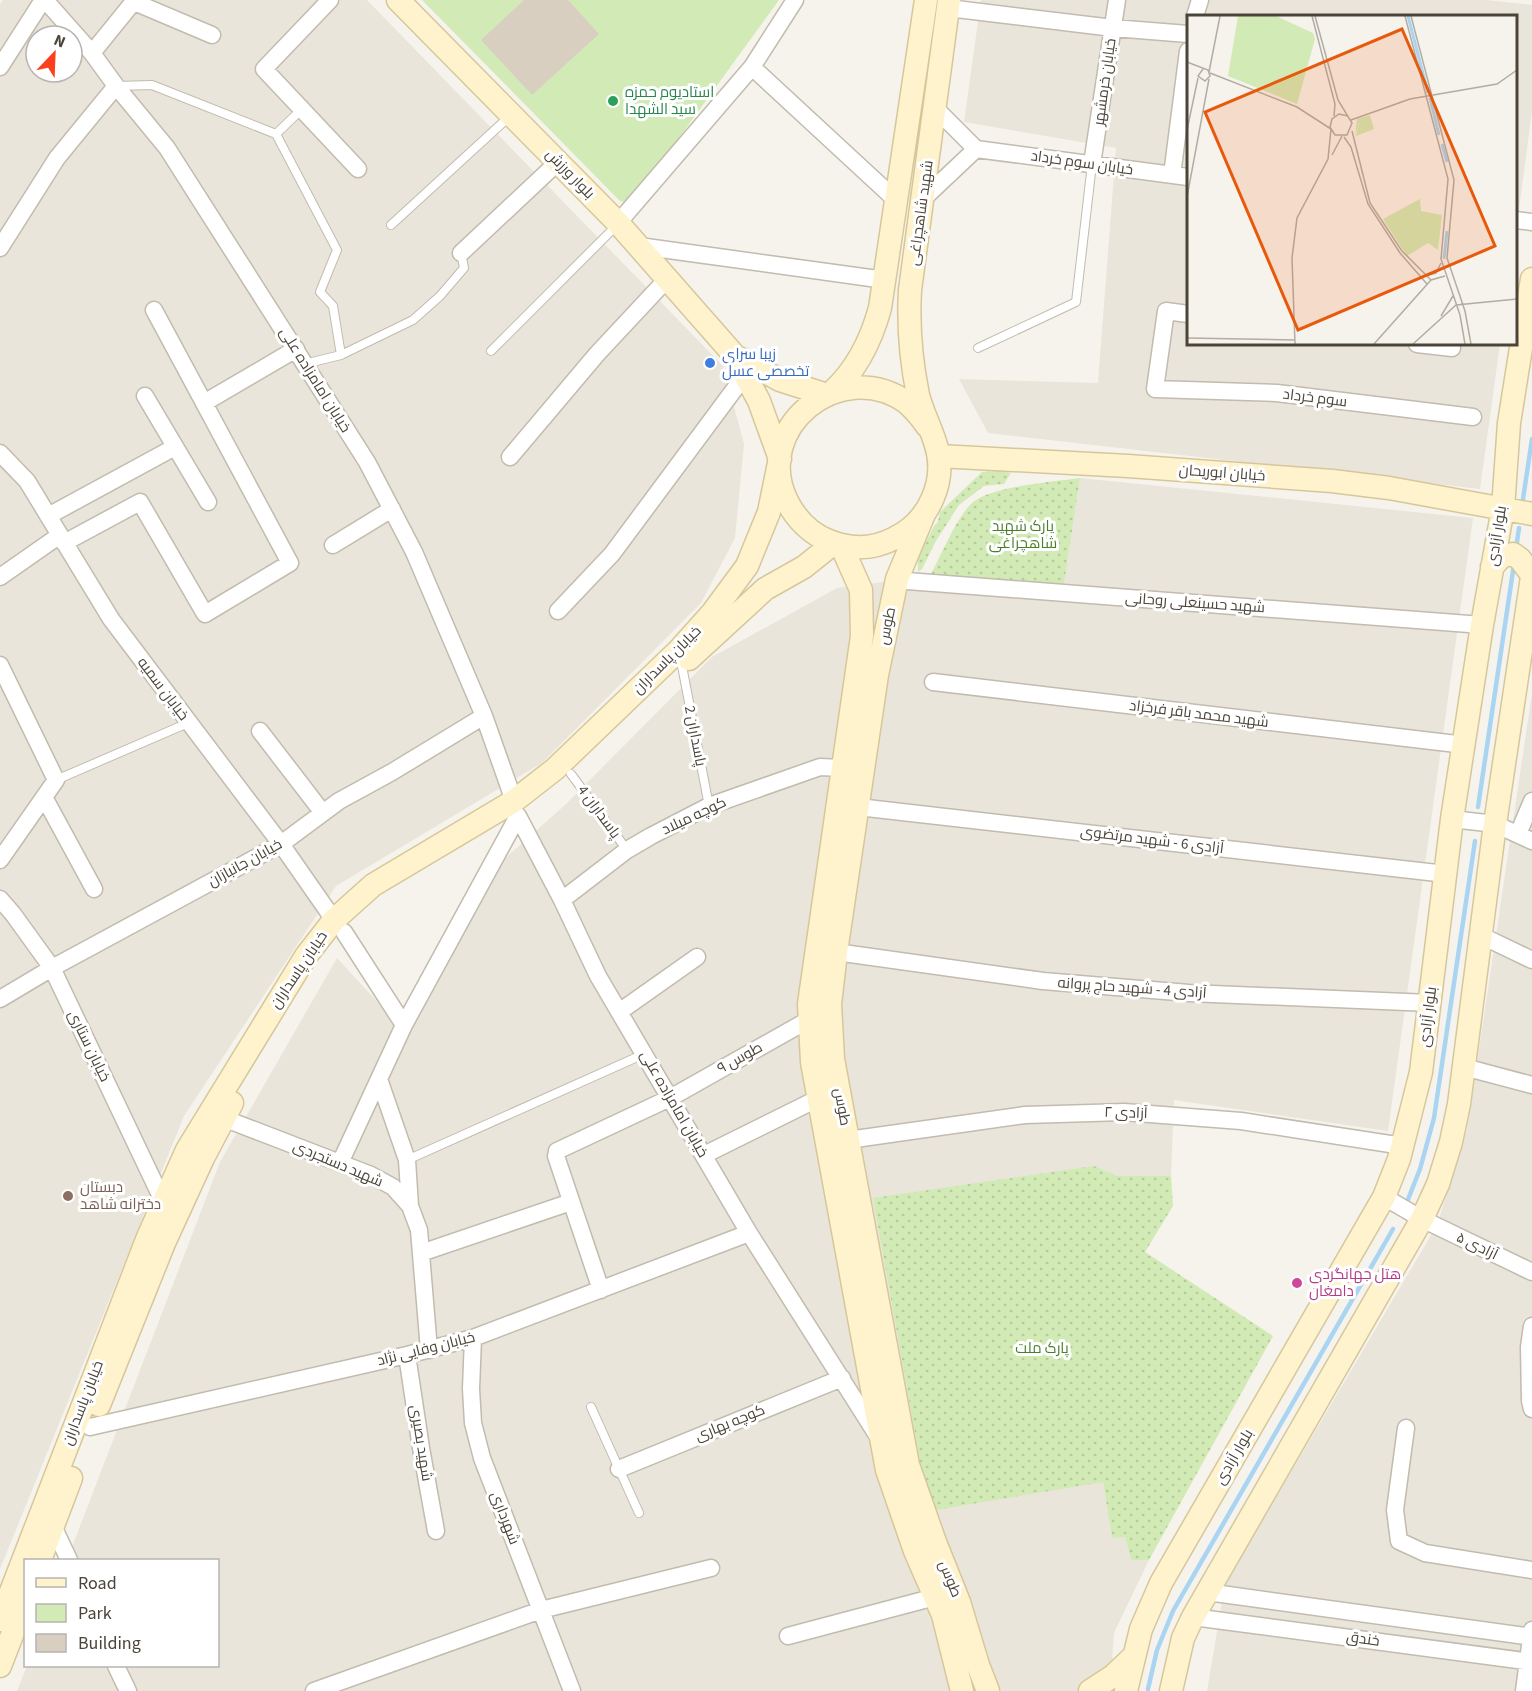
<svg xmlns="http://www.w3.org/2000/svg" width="1532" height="1691" viewBox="0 0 1532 1691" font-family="'Source Sans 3',Cairo,sans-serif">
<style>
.residential{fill:#eae5da;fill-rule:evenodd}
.green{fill:url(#green-dots)}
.pitch{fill:#d2eab5}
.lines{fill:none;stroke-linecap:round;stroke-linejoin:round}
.stream{stroke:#a9d4f2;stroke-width:4.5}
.building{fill:#d8cfc1}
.lane-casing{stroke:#c2bbae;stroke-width:10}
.street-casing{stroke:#c2bbae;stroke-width:19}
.secondary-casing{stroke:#d6c79b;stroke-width:25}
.lane{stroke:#fff;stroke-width:8}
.street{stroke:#fff;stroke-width:16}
.secondary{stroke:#fff3cd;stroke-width:22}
.leisure-dot{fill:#2e9e5b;stroke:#fff;stroke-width:2}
.shop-dot{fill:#3f7fe0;stroke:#fff;stroke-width:2}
.education-dot{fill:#8d6e63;stroke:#fff;stroke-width:2}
.hotel-dot{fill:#d1479c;stroke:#fff;stroke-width:2}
.labels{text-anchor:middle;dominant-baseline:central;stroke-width:6;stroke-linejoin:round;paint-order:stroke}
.street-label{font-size:15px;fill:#4b4439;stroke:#fff}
.leisure-label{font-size:15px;fill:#27864d;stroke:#fff;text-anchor:start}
.shop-label{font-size:15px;fill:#366cbe;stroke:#fff;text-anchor:start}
.park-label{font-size:15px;fill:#4a7f2a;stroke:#fff}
.education-label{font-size:15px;fill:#785e54;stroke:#fff;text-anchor:start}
.hotel-label{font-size:15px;fill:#b23c85;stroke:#fff;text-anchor:start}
.inset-river{fill:none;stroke:#a9d4f2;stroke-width:3}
.inset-road{fill:none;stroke:#b2ada4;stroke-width:1.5}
.view{fill:#e8590c;fill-opacity:0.15;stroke:#e8590c;stroke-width:3}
.inset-edge{fill:none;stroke:#4b4439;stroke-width:3}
</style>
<defs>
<pattern id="green-dots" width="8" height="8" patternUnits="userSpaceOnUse" patternTransform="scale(1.5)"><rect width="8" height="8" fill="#d2eab5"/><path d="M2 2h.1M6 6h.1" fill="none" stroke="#b6ca9c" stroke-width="1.8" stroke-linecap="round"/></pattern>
</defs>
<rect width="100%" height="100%" fill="#f6f3ec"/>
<!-- residential -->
<path class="residential" d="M 3,0 L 367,0 L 723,366 L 744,444 L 735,538 L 701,603 L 542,763 L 336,886 L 184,1116 L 0,1569 L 0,4 ZM 36,36 L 72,36 L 72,72 L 36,72 Z
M 981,0 L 1487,0 L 1532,5 L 1532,111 L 1516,232 L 1516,16 L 1188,16 L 1188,344 L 1500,344 L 1480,489 L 988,433 L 959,379 L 1098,383 L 1116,148 L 964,122 Z
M 1080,478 L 1473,518 L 1388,1131 L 1174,1100 L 1171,1176 L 1116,1176 L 1094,1166 L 1103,1482 L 1112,1538 L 1125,1536 L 1131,1560 L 1149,1560 L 1114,1633 L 1110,1691 L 17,1691 L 27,1666 L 218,1666 L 218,1560 L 67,1560 L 220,1162 L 337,958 L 407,1034 L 503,860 L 565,805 L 712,657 L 837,588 L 930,576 L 1064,584 Z
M 1532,693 L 1532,1691 L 1207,1691 L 1225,1584 L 1437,1225 L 1467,1130 Z"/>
<!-- green -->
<path class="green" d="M 997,471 L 1011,473 L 1004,484 L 984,486 L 959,505 L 936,541 L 922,569 L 918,572 L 918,558 L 934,526 L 938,522 L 940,512 L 982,472 Z
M 1080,478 L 1064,584 L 930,576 C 941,556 956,518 972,503 C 991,486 1053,482 1080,478 Z
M 1094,1166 L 1117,1176 L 1171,1176 L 1173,1206 L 1145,1252 L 1273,1336 L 1149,1560 L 1131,1560 L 1125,1537 L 1112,1538 L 1103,1482 L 929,1511 L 873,1198 Z"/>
<!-- pitch -->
<path class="pitch" d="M 422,0 L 779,0 L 633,201 L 627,203 L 620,201 Z"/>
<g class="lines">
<!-- stream -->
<path class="stream" d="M 1523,499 L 1532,439
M 1516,549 L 1519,528
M 1478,807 L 1514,564
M 1407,1202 L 1420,1169 L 1434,1118 L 1475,841
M 1148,1689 L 1157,1650 L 1173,1611 L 1393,1229"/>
</g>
<!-- building -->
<path class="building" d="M 524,0 L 568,0 L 599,34 L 532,95 L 481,40 Z"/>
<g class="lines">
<defs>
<path id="lane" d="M 116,86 L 152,85 L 276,134 L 302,109
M 276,134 L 337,250 L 320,292 L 333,306 L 341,355
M 391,225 L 510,116
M 978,348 L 1076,302 L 1092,164
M 491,351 L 618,224
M 304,364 L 341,355 L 413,320 L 440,296 L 464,268 L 461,253
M 682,666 L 709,806
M 571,774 L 627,850
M 56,780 L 188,723
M 407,1160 L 644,1054
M 591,1407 L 639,1513"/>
<path id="street" d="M 45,0 L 92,53 L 116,86 L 167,148 L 367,462 L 414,552 L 484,716 L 514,801
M 330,0 L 264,69 L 358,169
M 134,2 L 212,35
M 948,8 L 1113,28 L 1188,34
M 1195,16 L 1200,0
M 92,53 L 135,0
M 0,67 L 43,0
M 752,67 L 795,0
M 935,108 L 976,149
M 976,149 L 1188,177
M 1092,164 L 1117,0
M 1172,175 L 1188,51
M 923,199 L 976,149
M 1516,220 L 1532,222
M 618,223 L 752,67 L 897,201
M 639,246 L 885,280
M 0,248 L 57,158 L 116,86
M 461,253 L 558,162
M 1188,314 L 1166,311 L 1155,389 L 1277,393 L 1473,417
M 1417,344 L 1452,348
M 145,396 L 208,502
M 204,403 L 296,349
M 0,453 L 27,481 L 111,619 L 281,844 L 334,920
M 510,457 L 597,354 L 667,279
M 48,516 L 175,447
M 64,543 L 140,502 L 205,614 L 290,563 L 154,310
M 333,545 L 392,509
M 0,577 L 60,535
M 907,581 L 1482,625
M 558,611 L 612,554 L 745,375
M 0,665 L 56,780 L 0,860
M 933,682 L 1465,745
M 260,731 L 323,813
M 44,797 L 94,889
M 858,807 L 1446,874
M 518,816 L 562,900 L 598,976 L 749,1233 L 877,1435
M 1452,819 L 1495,824 L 1532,841
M 1518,834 L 1532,801
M 0,899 L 13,914 L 52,968 L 163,1201
M 562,900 L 627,850 L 651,836 L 709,806 L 820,767 L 842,768
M 344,932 L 404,1025
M 1480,935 L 1532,960
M 836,952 L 1043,981 L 1189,993 L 1430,1003
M 0,999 L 52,968 L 281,844 L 339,801 L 392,772 L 484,716
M 619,1012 L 697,957
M 1464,1067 L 1532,1085
M 379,1079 L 407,1160 L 410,1206
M 223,1118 L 371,1175 L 393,1187 L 410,1206 L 419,1230 L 429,1350
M 848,1140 L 1025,1115 L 1124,1112 L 1241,1121 L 1403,1146
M 704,1155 L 819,1098
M 340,1163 L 404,1025 L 518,816
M 1384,1197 L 1422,1219 L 1532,1272
M 421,1253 L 571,1202
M 601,1290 L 556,1156 L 557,1151 L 670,1098 L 810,1019
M 1532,1326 L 1529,1347 L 1530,1401 L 1532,1409
M 473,1338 L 471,1389 L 473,1423 L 482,1458 L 572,1691
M 407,1355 L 421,1448 L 436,1531
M 90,1427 L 407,1355 L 473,1338 L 749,1233
M 1406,1428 L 1395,1510 L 1399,1541 L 1425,1553 L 1532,1570
M 619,1469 L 842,1378
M 53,1526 L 69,1560
M 1207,1592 L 1532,1637
M 1193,1617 L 1532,1662
M 788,1636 L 935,1597
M 116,1666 L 128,1691
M 314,1691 L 541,1610 L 711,1568
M 1524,1691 L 1532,1630"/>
<path id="secondary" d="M 398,0 L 618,223 L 735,356 L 759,401 L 780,459
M 735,356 L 780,380 L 827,395
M 831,393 C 857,370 871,341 880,308 L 926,0
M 927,426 C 921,417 914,409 906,402 C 840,356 751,428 787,501 C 796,519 811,534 829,541 C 851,550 874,549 895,538 C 930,521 948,479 935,442 C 930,426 922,411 918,395 C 911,361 908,325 910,290 L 949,0
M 939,456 L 1128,466 L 1332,481 L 1389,488 L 1532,514
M 924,514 L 897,579 L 877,675 L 836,952 L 830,1004 L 833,1059 L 908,1465 L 935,1542 L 959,1602 L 978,1665 L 988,1691
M 841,545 L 861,590 L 862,636 L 809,1004 L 812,1062 L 887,1470 L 915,1551 L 943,1615 L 962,1691
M 1492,567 L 1502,556 L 1513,554 L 1520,559 L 1532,575
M 689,659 L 765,589 L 804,567 L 834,543
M 99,1405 L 164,1243 L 203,1158 L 232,1103
M 40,1560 L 71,1478
M 0,1620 L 148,1237 L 187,1150 L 306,956 L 334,920 L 373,885 L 514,801 L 555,769 L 678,651 L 713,612 L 747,566 L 769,512 L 779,463
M 0,1666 L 26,1599
M 1090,1691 L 1113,1676 L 1134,1656
M 1126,1691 L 1141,1629 L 1161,1583 L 1384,1197 L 1399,1159 L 1421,1072 L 1452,819 L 1482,625 L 1503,508 L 1509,423 L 1532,279
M 1171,1691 L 1183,1638 L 1193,1617 L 1422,1219 L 1438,1184 L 1451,1142 L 1459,1104 L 1495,824 L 1532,577"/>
</defs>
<!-- lane casing -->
<use href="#lane" class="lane-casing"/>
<!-- street casing -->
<use href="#street" class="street-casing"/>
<!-- secondary casing -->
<use href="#secondary" class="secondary-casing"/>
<!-- lane -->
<use href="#lane" class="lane"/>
<!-- street -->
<use href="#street" class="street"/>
<!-- secondary -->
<use href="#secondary" class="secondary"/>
</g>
<!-- markers -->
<circle class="leisure-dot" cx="613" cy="101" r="6"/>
<circle class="shop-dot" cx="710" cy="363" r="6"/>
<circle class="education-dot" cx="68" cy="1196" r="6"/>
<circle class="hotel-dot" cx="1297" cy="1283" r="6"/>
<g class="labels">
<!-- street labels -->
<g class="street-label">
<text transform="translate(1105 82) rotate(-82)">خیابان خرمشهر</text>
<text transform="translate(1082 163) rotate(8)">خیابان سوم خرداد</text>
<text transform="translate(570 174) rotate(46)">بلوار ورزش</text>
<text transform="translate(921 213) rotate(-82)">شهید شاهچراغی</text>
<text transform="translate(315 380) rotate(58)">خیابان امامزاده علی</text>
<text transform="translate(1315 398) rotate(7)">سوم خرداد</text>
<text transform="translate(1222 473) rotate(4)">خیابان ابوریحان</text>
<text transform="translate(1497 536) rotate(-81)">بلوار آزادی</text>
<text transform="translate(1195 603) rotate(4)">شهید حسینعلی روحانی</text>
<text transform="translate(887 626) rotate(-78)">طوس</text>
<text transform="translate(667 660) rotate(-45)">خیابان پاسداران</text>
<text transform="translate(163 689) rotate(53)">خیابان سمیه</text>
<text transform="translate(1199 714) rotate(7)">شهید محمد باقر فرخزاد</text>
<text transform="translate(695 736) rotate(79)">پاسداران 2</text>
<text transform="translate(599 812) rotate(54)">پاسداران 4</text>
<text transform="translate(694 816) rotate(-25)">کوچه میلاد</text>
<text transform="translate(1152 840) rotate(7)">آزادی 6 - شهید مرتضوی</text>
<text transform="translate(245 863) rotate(-29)">خیابان جانبازان</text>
<text transform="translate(299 970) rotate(-56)">خیابان پاسداران</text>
<text transform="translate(1132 988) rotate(4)">آزادی 4 - شهید حاج پروانه</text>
<text transform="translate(1428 1017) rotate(-83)">بلوار آزادی</text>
<text transform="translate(89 1046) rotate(64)">خیابان ستاری</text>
<text transform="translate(740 1058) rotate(-29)">طوس ۹</text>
<text transform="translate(674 1104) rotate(60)">خیابان امامزاده علی</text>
<text transform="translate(842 1107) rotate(80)">طوس</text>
<text transform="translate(1126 1113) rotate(2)">آزادی ۲</text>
<text transform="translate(338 1164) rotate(23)">شهید دستجردی</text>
<text transform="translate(1477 1246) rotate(26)">آزادی ۵</text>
<text transform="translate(426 1349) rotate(-14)">خیابان وفایی نژاد</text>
<text transform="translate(83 1403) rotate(-69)">خیابان پاسداران</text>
<text transform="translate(730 1423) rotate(-22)">کوچه بهاری</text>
<text transform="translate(421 1443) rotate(81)">شهید بصیری</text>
<text transform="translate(1234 1457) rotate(-60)">بلوار آزادی</text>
<text transform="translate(505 1518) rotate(69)">شهرداری</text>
<text transform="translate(950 1579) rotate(68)">طوس</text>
<text transform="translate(1363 1639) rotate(8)">خندق</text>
</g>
<!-- leisure labels -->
<g class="leisure-label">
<text x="625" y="92">استادیوم حمزه<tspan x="625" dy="17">سید الشهدا</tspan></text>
</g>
<!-- shop labels -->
<g class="shop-label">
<text x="722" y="354">زیبا سرای<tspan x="722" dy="17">تخصصی عسل</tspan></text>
</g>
<!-- park labels -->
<g class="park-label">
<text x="1023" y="526">پارک شهید<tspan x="1023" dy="17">شاهچراغی</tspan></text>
<text x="1042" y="1348">پارک ملت</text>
</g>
<!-- education labels -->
<g class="education-label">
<text x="80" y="1187">دبستان<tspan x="80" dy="17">دخترانه شاهد</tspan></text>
</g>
<!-- hotel labels -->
<g class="hotel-label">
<text x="1309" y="1274">هتل جهانگردى<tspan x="1309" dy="17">دامغان</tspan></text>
</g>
</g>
<!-- overview -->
<g transform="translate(1187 15)">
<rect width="330" height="330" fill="#f6f3ec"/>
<path d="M 183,100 L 187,114 L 169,121 L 173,105 L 168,121 L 170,104 ZM 233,184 L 234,196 L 255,200 L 251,235 L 241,228 L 220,241 L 196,204 Z" fill="#d2eab5"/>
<path d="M 51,1 L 89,1 L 126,18 L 128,24 L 110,89 L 41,61 Z" fill="#d2eab5"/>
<path class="inset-river" d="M 221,1 L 241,78M 243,83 L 252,120M 255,129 L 260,147M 257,244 L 260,216"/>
<path class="inset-road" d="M 125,1 L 148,89 L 147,101M 128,1 L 151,85 L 165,108 L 160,120 L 148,120 L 143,112 L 145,104 L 152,99 L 161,101M 218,1 L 261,164 L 254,244 L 273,300 L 278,329M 224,1 L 267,165 L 260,243 L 278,296 L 284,329M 0,47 L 21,55 L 23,61 L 18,66 L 11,61 L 16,54M 22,57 L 33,1M 23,58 L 110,92 L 144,114M 164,105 L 223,84 L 310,69 L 330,55M 0,115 L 11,63M 165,116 L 183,188 L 215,236 L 244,265M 157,122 L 164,132 L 181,189 L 213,238 L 240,269M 145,140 L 155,121M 0,182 L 22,64M 238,261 L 249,258 L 254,248M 254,301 L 266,281M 0,323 L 107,325M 108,329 L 105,243 L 110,203 L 141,144 L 144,114M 187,329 L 244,265 L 258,261M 226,329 L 269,290 L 330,284"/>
<path class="view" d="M 215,14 L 308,231 L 111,315 L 18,97 Z"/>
<rect width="330" height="330" class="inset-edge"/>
</g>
<!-- legend -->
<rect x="24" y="1559" width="195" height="108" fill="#ffffff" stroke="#b7b4b0" stroke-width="1.5"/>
<rect x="36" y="1578" width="30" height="9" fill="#fff3cd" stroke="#b7b4b0" stroke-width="1.5"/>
<text x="78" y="1589" font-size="18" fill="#4b4439">Road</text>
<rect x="36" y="1604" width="30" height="18" fill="#d2eab5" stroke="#b7b4b0" stroke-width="1.5"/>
<text x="78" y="1619" font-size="18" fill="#4b4439">Park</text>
<rect x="36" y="1634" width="30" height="18" fill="#d8cfc1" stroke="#b7b4b0" stroke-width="1.5"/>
<text x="78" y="1649" font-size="18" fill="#4b4439">Building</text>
<!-- north arrow -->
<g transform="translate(54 54) rotate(23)"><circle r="28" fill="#ffffff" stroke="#b7b4b0" stroke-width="1.5"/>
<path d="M0-4.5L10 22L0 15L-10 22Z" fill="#fc3f1d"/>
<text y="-9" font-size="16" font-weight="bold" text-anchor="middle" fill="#4b4439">N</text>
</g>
</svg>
